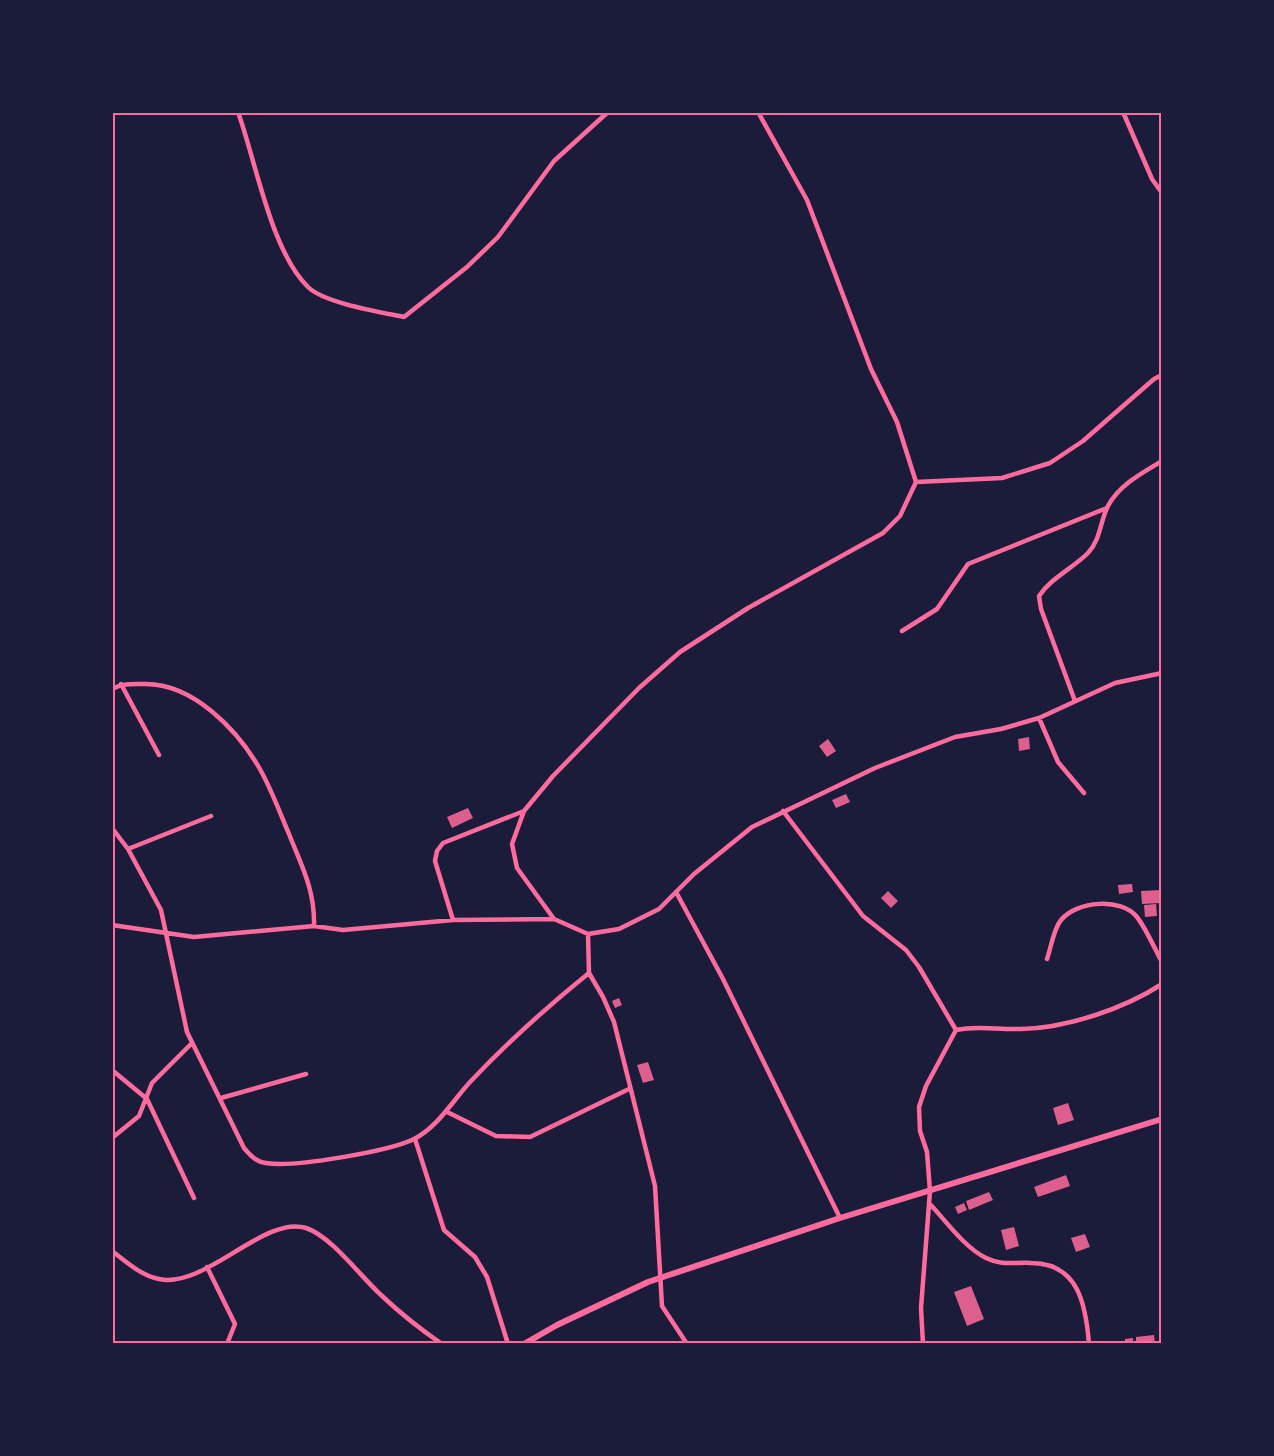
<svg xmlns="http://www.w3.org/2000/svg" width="1274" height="1456" viewBox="0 0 1274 1456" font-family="Poppins,sans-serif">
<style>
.building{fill:#dd5f8e}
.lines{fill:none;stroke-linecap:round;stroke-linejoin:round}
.service{stroke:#ff6b9d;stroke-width:4.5}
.minor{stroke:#ff6b9d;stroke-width:6}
.neatline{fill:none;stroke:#ff6b9d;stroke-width:2}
</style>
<rect width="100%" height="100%" fill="#1b1b3a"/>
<!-- building -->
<path class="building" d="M 1029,737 L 1030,749 L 1019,751 L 1018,739 Z
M 828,739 L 836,751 L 827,757 L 819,746 Z
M 846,794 L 850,802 L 836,808 L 832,800 Z
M 468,808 L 473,818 L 452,828 L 447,817 Z
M 1132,884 L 1133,892 L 1119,894 L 1118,885 Z
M 1161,890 L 1162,903 L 1142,904 L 1141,891 Z
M 888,891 L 898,901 L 891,908 L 881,898 Z
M 1156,904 L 1157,916 L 1145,917 L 1144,905 Z
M 619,998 L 622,1005 L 615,1008 L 612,1001 Z
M 648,1062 L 654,1080 L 643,1083 L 637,1065 Z
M 1068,1103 L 1074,1120 L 1058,1125 L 1053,1108 Z
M 1066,1175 L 1070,1186 L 1038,1197 L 1034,1187 Z
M 989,1192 L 993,1200 L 969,1210 L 966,1201 Z
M 964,1203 L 967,1210 L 958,1214 L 955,1207 Z
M 1014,1227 L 1019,1246 L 1006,1250 L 1001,1230 Z
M 1085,1234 L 1090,1247 L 1076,1252 L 1071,1238 Z
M 971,1286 L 984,1319 L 967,1326 L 954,1292 Z
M 1154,1335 L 1155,1344 L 1136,1344 L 1136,1337 Z
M 1133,1338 L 1133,1344 L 1125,1344 L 1125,1339 Z"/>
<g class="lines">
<!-- service -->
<path class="service" d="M 238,112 C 256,162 271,251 308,287 C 324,303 380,312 404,317 L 467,267 L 498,237 L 554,161 L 608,112
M 1123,112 L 1152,179 L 1162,193
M 916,482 L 1002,478 L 1050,463 L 1083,441 L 1154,379 L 1162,375
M 902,631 L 937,609 L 968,564 L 1107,508
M 121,684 L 159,755
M 112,689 C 123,683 132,684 144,684 C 193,683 238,730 261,771 C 272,791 280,813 289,834 C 302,867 315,890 314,926
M 1075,701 L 1041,609 L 1039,596 C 1051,578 1073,568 1088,553 C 1101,539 1100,521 1108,506 C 1119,485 1142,473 1162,461
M 1039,718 L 1058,762 L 1084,793
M 783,811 L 863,916 L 906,950 L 919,967 L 956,1030
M 112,828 L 128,849 L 161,910 L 187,1032 L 244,1148 C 250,1155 256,1162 266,1163 C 293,1168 390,1151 414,1139 C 438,1127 453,1100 471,1081 C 508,1042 548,1006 589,973
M 128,849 L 211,816
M 676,892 L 723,979 L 840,1218
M 554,919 L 517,868 L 512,844 L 524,811 L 553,776 L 639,688 L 680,652 L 748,608 L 883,533 L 900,516 L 916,482 L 897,422 L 871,369 L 807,200 L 758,112
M 453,920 L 435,861 L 437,851 L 443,843 L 524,811
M 112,925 L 194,937 L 314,926 L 343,930 L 453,920 L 554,919 L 588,934 L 619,929 L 659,909 L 694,874 L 752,827 L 875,768 L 955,737 L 1001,729 L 1039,718 L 1115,683 L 1162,673
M 588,934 L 589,973 L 603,997 L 614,1022 L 655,1186 L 662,1306 L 687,1344
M 1047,959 C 1051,948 1053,930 1061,920 C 1077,901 1121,897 1137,917 C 1147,930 1154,948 1162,962
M 956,1030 C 978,1025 998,1030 1021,1029 C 1066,1028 1124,1009 1162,984
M 112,1070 L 147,1099 L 194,1198
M 221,1098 L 306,1074
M 447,1112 L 496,1136 L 530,1137 L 629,1089
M 112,1138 L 139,1116 L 152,1083 L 192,1043
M 415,1139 L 444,1230 L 475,1257 L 487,1277 L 508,1344
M 929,1203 C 946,1221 964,1247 986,1258 C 1002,1266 1015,1262 1031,1263 C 1079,1263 1086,1306 1089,1344
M 112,1251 C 126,1262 142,1276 159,1279 C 205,1289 264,1215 306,1228 C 331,1236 361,1277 381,1295 C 400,1313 420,1329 442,1344
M 207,1267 L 235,1324 L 227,1344
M 923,1344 L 921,1308 L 930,1191 L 927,1152 L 920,1131 L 919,1107 L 926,1086 L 956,1030"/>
<!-- minor -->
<path class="minor" d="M 524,1344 L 557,1325 L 648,1282 L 840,1218 L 1162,1119"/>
</g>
<!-- border -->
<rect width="1274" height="1456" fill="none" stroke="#1b1b3a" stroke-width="228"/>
<rect x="114" y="114" width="1046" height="1228" class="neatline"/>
</svg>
